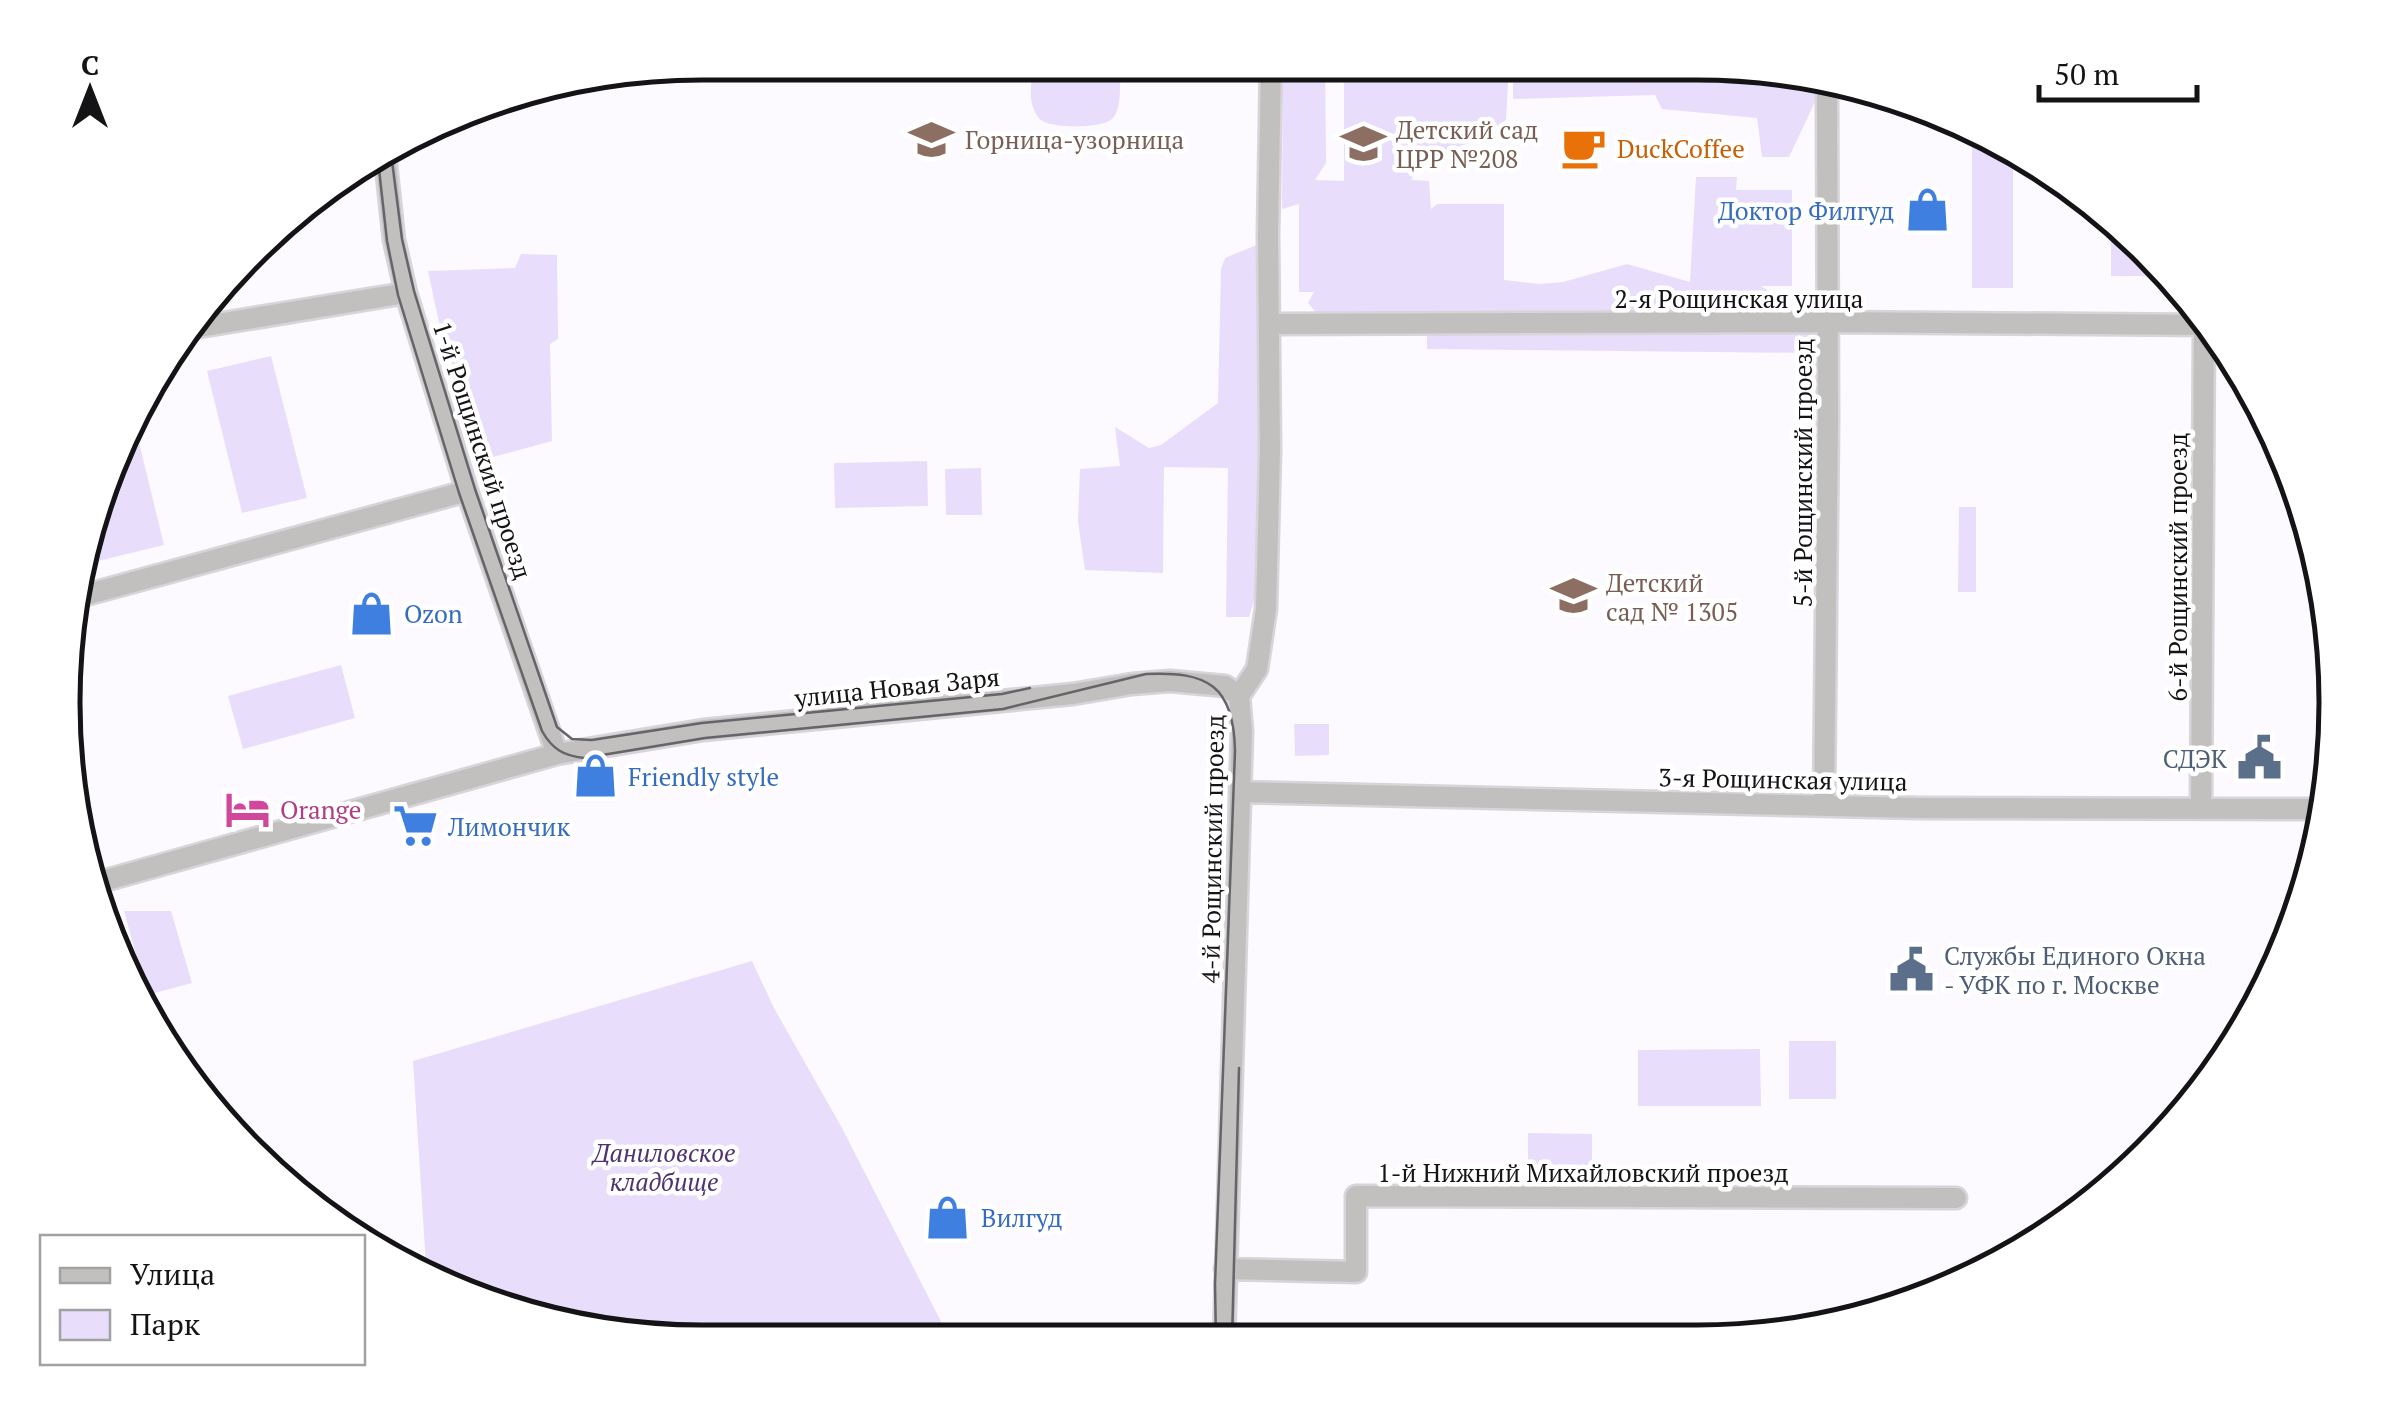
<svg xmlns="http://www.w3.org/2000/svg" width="2399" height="1405" viewBox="0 0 2399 1405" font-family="'PT Serif',serif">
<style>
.green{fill:#e9ddfc}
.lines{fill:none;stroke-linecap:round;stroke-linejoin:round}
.minor-casing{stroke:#d7d5da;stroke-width:25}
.minor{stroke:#c2bfbf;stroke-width:20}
.tram{stroke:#666468;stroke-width:2.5}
.labels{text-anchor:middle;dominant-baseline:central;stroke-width:9;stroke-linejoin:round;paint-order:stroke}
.education-label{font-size:25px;fill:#785e54;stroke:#fff;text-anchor:start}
.food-label{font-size:25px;fill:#c56008;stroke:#fff;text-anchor:start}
.shop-label{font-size:25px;fill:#366cbe;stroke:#fff;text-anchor:start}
.street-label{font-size:25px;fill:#141315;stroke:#fff}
.service-label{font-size:25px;fill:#4e5e75;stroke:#fff;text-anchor:end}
.hotel-label{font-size:25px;fill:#b23c85;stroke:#fff;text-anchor:start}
.park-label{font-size:25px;font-style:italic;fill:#4e3370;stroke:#fff}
.rim{fill:none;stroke:#141315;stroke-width:5}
</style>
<rect width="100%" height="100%" fill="#fcfaff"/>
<!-- green -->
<path class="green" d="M 1033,63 L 1120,63 C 1119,78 1123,106 1113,118 C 1104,129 1057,128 1044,122 C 1040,120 1036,115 1034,110 C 1028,97 1032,77 1033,63 Z
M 1283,63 L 1325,63 L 1326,163 L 1315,180 L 1344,181 L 1344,81 L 1423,72 L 1424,63 L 1509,64 L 1506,120 L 1484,138 L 1423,159 L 1411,180 L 1429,181 L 1431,209 L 1437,204 L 1504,204 L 1504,280 L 1539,284 L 1563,282 L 1627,264 L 1690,282 L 1696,177 L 1737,177 L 1736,190 L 1792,190 L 1792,286 L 1761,286 L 1785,301 L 1785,315 L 1318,315 L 1308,303 L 1314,292 L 1299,292 L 1299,204 L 1282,209 Z
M 1658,64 L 1669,64 L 1689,75 L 1759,79 L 1767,69 L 1822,81 L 1822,87 L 1789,157 L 1762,157 L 1757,118 L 1662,109 L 1655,95 L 1513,99 L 1513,74 L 1650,72 Z
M 1972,131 L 2013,151 L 2013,288 L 1972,288 Z
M 2111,229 L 2158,276 L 2111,276 Z
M 1264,242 L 1263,492 L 1255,597 L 1249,617 L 1226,617 L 1228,468 L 1164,467 L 1163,573 L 1085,570 L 1078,522 L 1080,469 L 1120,466 L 1115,427 L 1149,448 L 1161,445 L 1218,403 L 1221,269 L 1225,258 Z
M 521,254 L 557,255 L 558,339 L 550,344 L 552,441 L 482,460 L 438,318 L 428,271 L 515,268 Z
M 1810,330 L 1816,353 L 1427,349 L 1427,332 Z
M 271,356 L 307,498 L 242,513 L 207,371 Z
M 135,426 L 164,545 L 94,562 L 87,531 Z
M 927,461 L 928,506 L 835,508 L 834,463 Z
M 981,468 L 982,515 L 946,515 L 945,469 Z
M 1959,507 L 1976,507 L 1976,592 L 1958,592 Z
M 341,665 L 355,718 L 243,749 L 228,696 Z
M 1294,724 L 1329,724 L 1329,755 L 1295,756 Z
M 124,911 L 171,911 L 192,983 L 147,995 Z
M 752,961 L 774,1008 L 842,1128 L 951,1341 L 660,1341 L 497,1309 L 421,1271 L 426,1265 L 413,1061 Z
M 1789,1041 L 1836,1041 L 1836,1099 L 1789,1099 Z
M 1760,1049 L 1761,1106 L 1638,1106 L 1638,1050 Z
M 1528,1133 L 1592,1134 L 1592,1177 L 1528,1176 Z"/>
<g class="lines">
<defs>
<path id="minor" d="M 385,156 L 394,240 L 406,293 L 467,491 L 557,754
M 1270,324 L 1828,322 L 2207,325
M 187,329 L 406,293
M 78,597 L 467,491
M 1240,792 L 1918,808 L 2324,809
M 1824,805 L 1828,421 L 1827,82
M 2201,808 L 2204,325
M 96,883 L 557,754 L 703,730 L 1073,694 L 1132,684 L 1170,681 L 1225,686 L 1239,696
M 1225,1269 L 1356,1272 L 1356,1196 L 1956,1198
M 1224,1341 L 1242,731 L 1239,696 L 1257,669 L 1266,609 L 1270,451 L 1268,234 L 1271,63"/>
</defs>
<!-- minor casing -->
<use href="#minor" class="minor-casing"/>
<!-- minor -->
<use href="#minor" class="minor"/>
<!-- tram -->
<path class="tram" d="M 391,153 L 402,239 L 414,291 L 475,489 L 557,727 L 572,739 L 592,740 L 702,723 L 1002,694 L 1030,688
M 378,160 L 387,241 L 398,295 L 459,493 L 542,731 C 552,749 564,756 584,758 L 705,738 L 1003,709 L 1146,674 C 1208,671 1234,686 1235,751 L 1215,1284 L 1216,1341
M 1232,1341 L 1239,1068"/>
</g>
<!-- icons -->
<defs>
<symbol id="school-bare" viewBox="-9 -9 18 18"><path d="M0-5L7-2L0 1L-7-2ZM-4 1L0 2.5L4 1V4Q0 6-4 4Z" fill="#8d6e63" stroke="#fff" stroke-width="2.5" paint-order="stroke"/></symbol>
<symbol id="cafe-bare" viewBox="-9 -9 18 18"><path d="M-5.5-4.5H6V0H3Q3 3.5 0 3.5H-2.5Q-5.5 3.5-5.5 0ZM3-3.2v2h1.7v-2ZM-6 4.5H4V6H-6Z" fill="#e8710a" stroke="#fff" stroke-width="2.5" paint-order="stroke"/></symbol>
<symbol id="shop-bare" viewBox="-9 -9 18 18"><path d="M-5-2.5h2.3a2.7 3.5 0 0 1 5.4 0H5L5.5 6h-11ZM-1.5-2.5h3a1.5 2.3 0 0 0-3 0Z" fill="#3f7fe0" stroke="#fff" stroke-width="2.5" paint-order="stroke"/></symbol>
<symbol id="civic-bare" viewBox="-9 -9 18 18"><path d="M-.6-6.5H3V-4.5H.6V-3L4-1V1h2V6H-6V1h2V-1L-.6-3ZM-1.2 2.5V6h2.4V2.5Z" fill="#5c6f8a" stroke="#fff" stroke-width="2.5" paint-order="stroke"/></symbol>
<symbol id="hotel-bare" viewBox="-9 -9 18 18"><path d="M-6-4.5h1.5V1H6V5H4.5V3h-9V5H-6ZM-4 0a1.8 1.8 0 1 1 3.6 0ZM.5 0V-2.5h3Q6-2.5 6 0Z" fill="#d1479c" stroke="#fff" stroke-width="2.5" paint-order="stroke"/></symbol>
<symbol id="supermarket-bare" viewBox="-9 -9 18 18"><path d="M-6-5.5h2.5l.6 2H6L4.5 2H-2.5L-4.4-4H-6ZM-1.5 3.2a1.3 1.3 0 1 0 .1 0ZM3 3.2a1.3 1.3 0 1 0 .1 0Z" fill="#3f7fe0" stroke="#fff" stroke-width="2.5" paint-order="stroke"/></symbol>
</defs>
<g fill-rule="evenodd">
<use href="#school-bare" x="900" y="108" width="63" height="63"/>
<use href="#school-bare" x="1332" y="112" width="63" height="63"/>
<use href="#cafe-bare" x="1552" y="116" width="63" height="63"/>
<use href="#shop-bare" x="1896" y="178" width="63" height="63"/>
<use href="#school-bare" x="1542" y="564" width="63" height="63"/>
<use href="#shop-bare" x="340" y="582" width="63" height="63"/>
<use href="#civic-bare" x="2228" y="726" width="63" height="63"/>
<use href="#shop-bare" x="564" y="744" width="63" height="63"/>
<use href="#hotel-bare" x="216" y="778" width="63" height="63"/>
<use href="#supermarket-bare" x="384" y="794" width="63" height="63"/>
<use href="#civic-bare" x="1880" y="938" width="63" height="63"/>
<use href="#shop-bare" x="916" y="1186" width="63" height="63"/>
</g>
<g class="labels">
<!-- education labels -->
<g class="education-label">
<text x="1396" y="129">Детский сад<tspan x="1396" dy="29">ЦРР №208</tspan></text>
<text x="965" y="139">Горница-узорница</text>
<text x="1606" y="582">Детский<tspan x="1606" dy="29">сад № 1305</tspan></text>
</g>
<!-- food labels -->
<g class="food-label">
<text x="1617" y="148">DuckCoffee</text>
</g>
<!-- shop labels -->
<g class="shop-label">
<text x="1894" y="210" text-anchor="end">Доктор Филгуд</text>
<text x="404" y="613">Ozon</text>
<text x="628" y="776">Friendly style</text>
<text x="448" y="826">Лимончик</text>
<text x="981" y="1217">Вилгуд</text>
</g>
<!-- street labels -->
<g class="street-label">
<text x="1739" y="298">2-я Рощинская улица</text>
<text transform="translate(483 450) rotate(72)">1-й Рощинский проезд</text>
<text transform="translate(1802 473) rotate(-90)">5-й Рощинский проезд</text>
<text transform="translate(2177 567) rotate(-90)">6-й Рощинский проезд</text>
<text transform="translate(897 687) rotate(-6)">улица Новая Заря</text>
<text transform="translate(1783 779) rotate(1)">3-я Рощинская улица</text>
<text transform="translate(1212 849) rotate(-89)">4-й Рощинский проезд</text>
<text x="1583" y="1172">1-й Нижний Михайловский проезд</text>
</g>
<!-- service labels -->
<g class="service-label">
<text x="2227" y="758">СДЭК</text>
<text x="1944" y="955" text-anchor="start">Службы Единого Окна<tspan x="1944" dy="29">- УФК по г. Москве</tspan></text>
</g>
<!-- hotel labels -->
<g class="hotel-label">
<text x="280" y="809">Orange</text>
</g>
<!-- park labels -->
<g class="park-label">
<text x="664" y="1152">Даниловское<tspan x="664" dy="29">кладбище</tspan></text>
</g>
</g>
<!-- crop -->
<path d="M0 0H2399V1405H0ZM702 80H1697A622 622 0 0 1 2319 702V703A622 622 0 0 1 1697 1325H702A622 622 0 0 1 80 703V702A622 622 0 0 1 702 80Z" fill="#fff" fill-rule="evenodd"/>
<path class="rim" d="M702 80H1697A622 622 0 0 1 2319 702V703A622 622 0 0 1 1697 1325H702A622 622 0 0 1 80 703V702A622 622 0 0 1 702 80Z"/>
<!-- legend -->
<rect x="40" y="1235" width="325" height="130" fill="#ffffff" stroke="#a1a1a1" stroke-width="2.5"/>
<rect x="60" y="1268" width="50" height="15" fill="#c2bfbf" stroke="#a1a1a1" stroke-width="2.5"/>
<text x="130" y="1285" font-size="30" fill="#141315">Улица</text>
<rect x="60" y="1310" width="50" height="30" fill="#e9ddfc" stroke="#a1a1a1" stroke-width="2.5"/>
<text x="130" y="1335" font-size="30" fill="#141315">Парк</text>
<!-- north arrow -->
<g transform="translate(90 90)" stroke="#ffffff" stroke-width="8" paint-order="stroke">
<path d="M0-8L18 38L0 25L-18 38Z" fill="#141315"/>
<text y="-15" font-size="28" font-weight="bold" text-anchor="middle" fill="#141315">С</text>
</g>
<!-- scale -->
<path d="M2039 85v15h158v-15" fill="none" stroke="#141315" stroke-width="5"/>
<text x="2054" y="85" font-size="30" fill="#141315" stroke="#ffffff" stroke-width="8" paint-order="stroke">50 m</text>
</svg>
